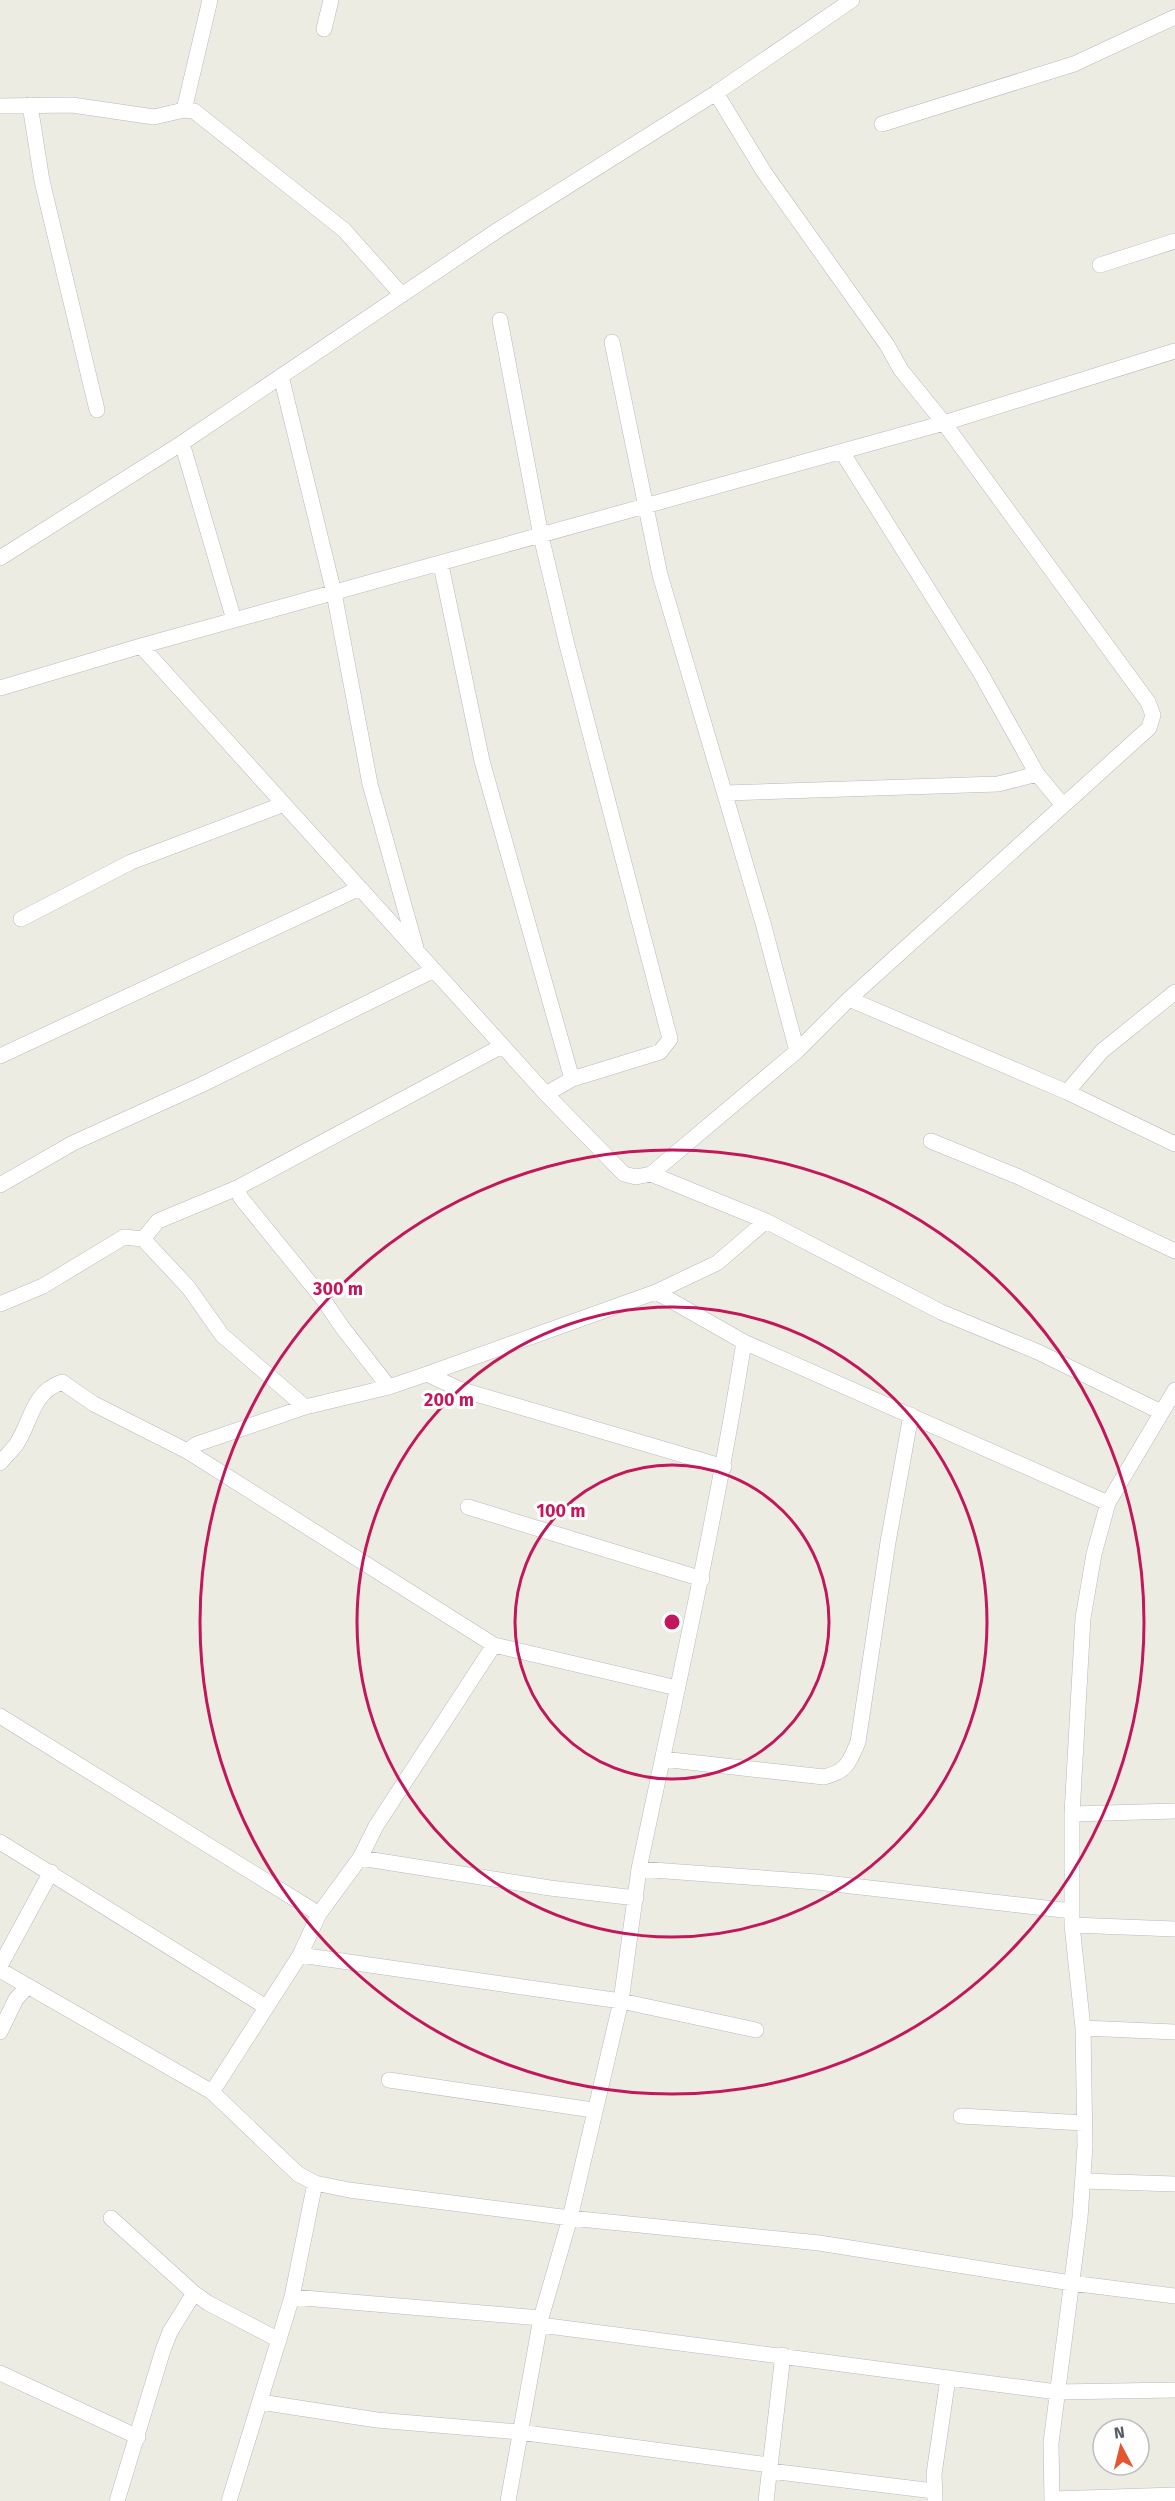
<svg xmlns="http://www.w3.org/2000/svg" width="1175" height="2501" viewBox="0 0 1175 2501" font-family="'Fira Sans',sans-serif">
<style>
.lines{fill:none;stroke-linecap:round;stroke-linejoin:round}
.minor-casing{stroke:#b7b9be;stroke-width:16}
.minor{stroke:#fff;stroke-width:15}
.ring{fill:none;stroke:#c2185b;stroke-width:3}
.centre{fill:#c2185b;stroke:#fff;stroke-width:3}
.ring-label{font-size:18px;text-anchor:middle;font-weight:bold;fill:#c2185b;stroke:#fff;stroke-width:6;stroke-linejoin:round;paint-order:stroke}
</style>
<rect width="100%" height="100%" fill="#edece2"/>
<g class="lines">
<defs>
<path id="minor" d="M 324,29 L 331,0
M 30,105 L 42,181 L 97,410
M 0,106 L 72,105 L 154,117 L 184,110 L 194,111 L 344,230 L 402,295
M 184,110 L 210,0
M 882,124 L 1074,64 L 1175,17
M 1100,265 L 1175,241
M 500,320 L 541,536 L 567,645 L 670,1039 L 660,1052 L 572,1079 L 546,1094
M 612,342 L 660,575 L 763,923 L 797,1051
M 281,376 L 334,593 L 370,784 L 416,948
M 182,443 L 234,620
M 842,452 L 980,672 L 1037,774 L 1062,804
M 0,558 L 182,443 L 498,230 L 716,93 L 852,0
M 441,565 L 482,761 L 572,1079
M 141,646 L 546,1094 L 624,1174 L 636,1177 L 651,1174 L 797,1051 L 849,999 L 1149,728 L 1153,715 L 1148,702 L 944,423 L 901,370 L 887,345 L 764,172 L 716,93
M 0,688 L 141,646 L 944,423 L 1175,351
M 725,793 L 998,784 L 1037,774
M 21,919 L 131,862 L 284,804
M 849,999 L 1067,1092 L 1175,1144
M 0,1056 L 360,888
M 1067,1092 L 1102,1051 L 1175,992
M 931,1141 L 1019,1177 L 1175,1251
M 651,1174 L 766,1221 L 941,1312 L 1038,1352 L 1161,1412
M 0,1185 L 73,1143 L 201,1085 L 434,970
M 237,1188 L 241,1198 L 323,1299 L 342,1327 L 389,1387
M 143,1239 L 158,1221 L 237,1188 L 502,1046
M 656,1292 L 744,1342 L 1108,1503
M 0,1304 L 43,1286 L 124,1237 L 143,1239 L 188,1287 L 222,1335 L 305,1407
M 427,1374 L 459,1389 L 724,1467
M 187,1451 L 197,1444 L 305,1407 L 389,1387 L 427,1374 L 656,1292 L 717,1263 L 766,1221
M 0,1463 C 5,1457 11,1451 16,1445 C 32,1421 31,1393 62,1382 L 94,1404 L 187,1451 L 494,1645 L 677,1688
M 468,1507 L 702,1579
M 0,1716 L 319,1914
M 662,1759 L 824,1777 C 847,1771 849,1763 858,1742 L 888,1542 L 911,1415
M 1072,1814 L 1175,1811
M 0,1842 L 266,2007
M 360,1858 L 550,1888 L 636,1898
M 639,1869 C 676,1693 716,1519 744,1342
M 1072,1925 L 1175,1929
M 300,1955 L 621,2001 L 756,2030
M 0,1966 L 51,1872
M 0,1970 L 212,2092 L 298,2174 L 315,2183 L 349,2190 L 570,2218 L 819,2243 L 1071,2283 L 1175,2296
M 1083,2028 L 1175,2032
M 0,2032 L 16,1999 L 28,1986
M 389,2080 L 593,2110
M 212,2092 L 300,1955 L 319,1914 L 360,1858 L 376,1826 L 494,1645
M 961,2116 L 1084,2123
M 1083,2181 L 1175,2184
M 111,2218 L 194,2293
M 292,2297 L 541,2318
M 540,2325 L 1057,2392 L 1175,2390
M 0,2373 L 138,2437
M 260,2402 L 377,2420 L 519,2432 L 770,2465
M 770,2471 L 934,2491
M 1052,2499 L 1175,2495
M 117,2501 L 163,2350 L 170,2332 L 194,2293 L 208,2303 L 279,2340
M 229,2501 L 292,2297 L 315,2183
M 508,2501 L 541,2318 L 570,2218 L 621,2001 L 639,1869 L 817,1882 L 1072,1911
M 766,2501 L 783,2355
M 935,2501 L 934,2474 L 948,2378
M 1052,2501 L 1051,2443 L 1080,2218 L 1085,2146 L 1083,2028 L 1072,1925 L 1072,1814 L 1083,1618 L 1094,1554 L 1108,1503 L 1175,1390"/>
</defs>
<!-- minor casing -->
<use href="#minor" class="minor-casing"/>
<!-- minor -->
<use href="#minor" class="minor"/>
</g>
<!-- distance rings -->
<g class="ring">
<circle cx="672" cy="1622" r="157"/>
<circle cx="672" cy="1622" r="315"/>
<circle cx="672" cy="1622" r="472"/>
</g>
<circle cx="672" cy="1622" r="9" class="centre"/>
<g class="ring-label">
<text x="338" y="1295">300 m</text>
<text x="449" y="1406">200 m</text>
<text x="561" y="1517">100 m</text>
</g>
<!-- north arrow -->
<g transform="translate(1121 2447) rotate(353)"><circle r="28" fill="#ffffff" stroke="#bdbec0" stroke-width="1.5"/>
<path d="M0-4.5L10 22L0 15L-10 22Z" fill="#e55630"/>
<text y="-9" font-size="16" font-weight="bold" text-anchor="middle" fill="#5a5d62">N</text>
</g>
</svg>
